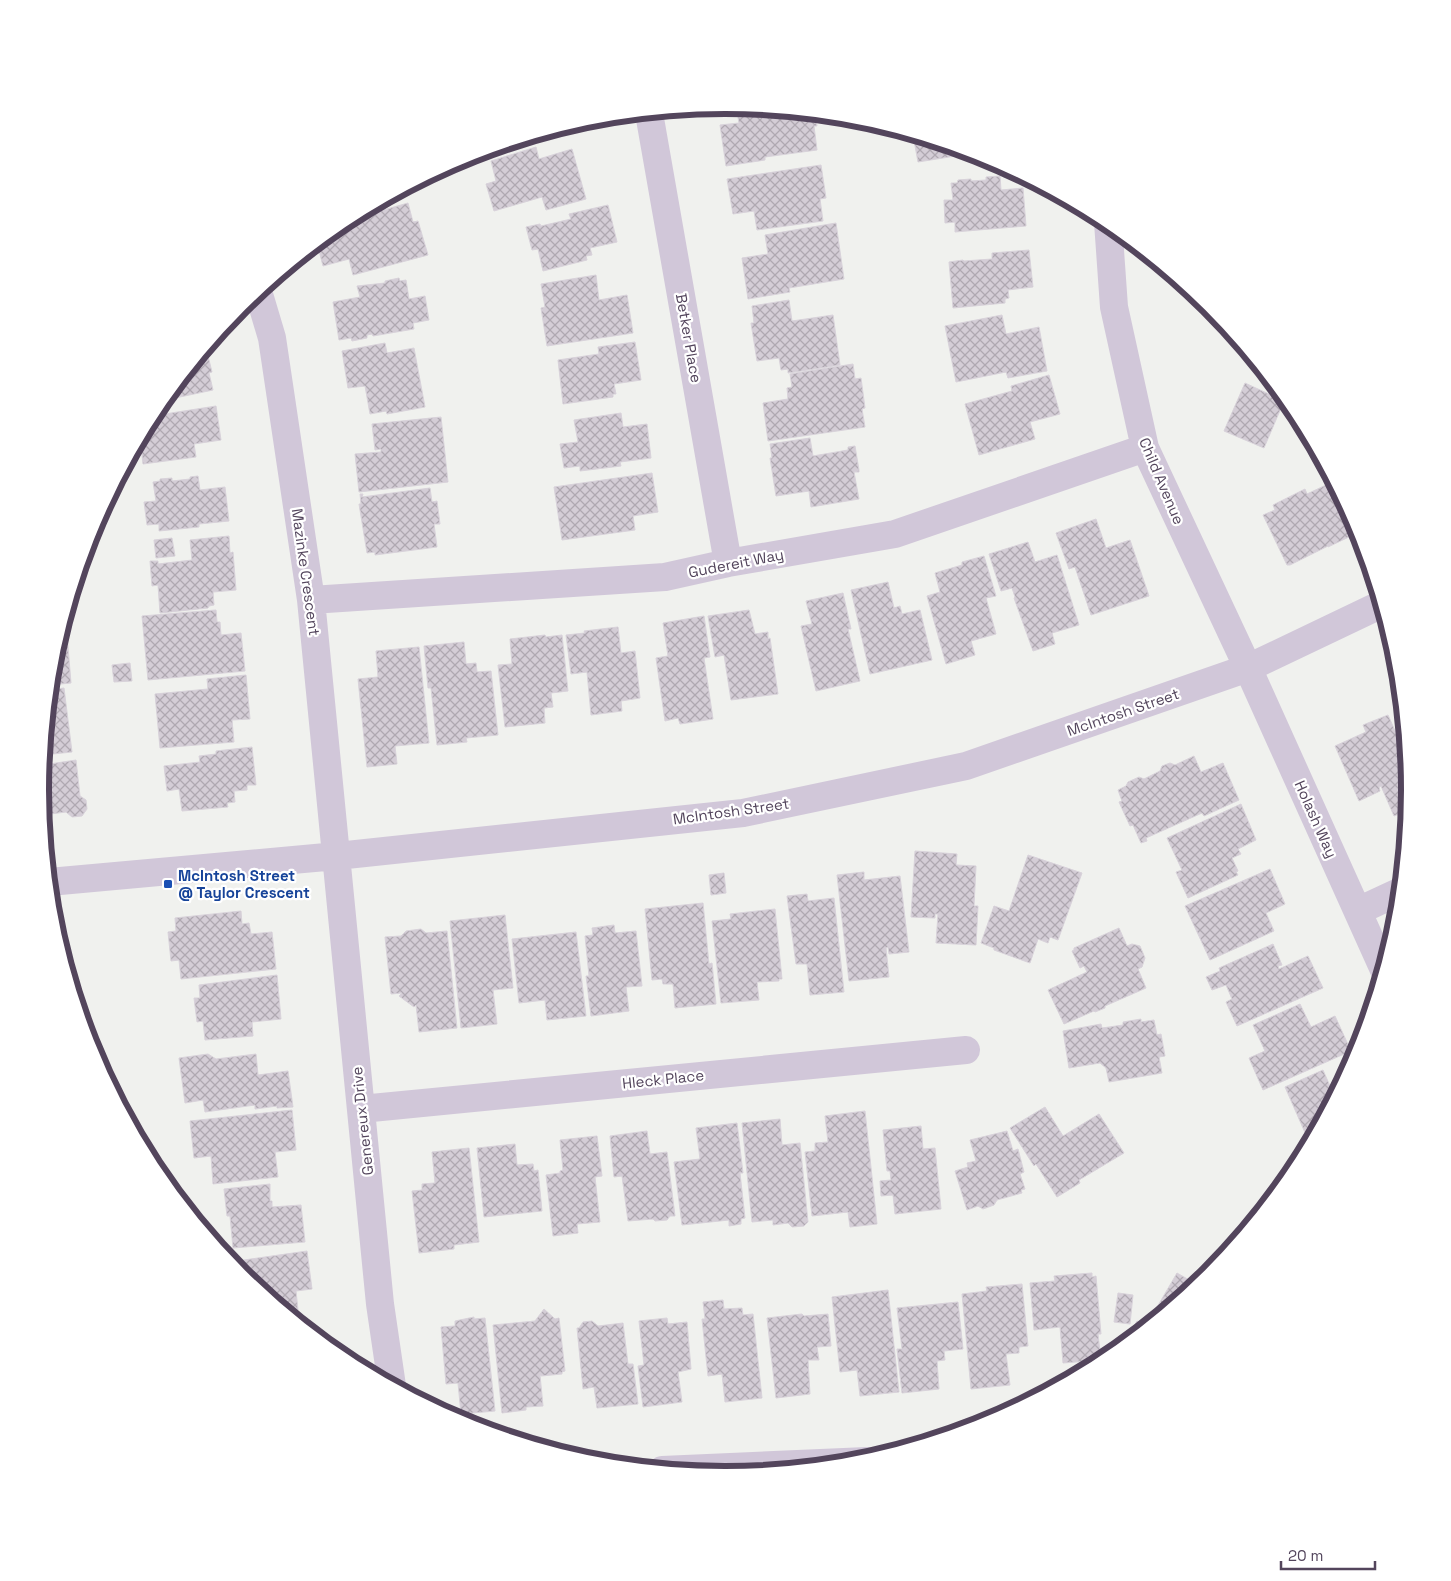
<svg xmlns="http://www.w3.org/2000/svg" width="1451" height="1581" viewBox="0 0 1451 1581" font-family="'Space Grotesk',sans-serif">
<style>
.building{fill:url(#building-cross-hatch);stroke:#d8d2da}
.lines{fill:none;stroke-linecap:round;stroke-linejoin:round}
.minor{stroke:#d1c7d9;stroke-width:28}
.transit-dot{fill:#1a4fb4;stroke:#fff;stroke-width:2}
.labels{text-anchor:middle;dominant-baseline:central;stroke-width:4.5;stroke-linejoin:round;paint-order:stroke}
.street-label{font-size:15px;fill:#53455c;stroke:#fff}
.transit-label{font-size:15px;font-weight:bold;fill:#164399;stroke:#fff;text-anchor:start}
.rim{fill:none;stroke:#53455c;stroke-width:6}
</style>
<defs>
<pattern id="building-cross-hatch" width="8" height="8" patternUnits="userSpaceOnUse" patternTransform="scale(1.25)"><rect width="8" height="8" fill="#d4cdd6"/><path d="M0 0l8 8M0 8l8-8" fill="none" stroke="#afa8b1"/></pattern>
</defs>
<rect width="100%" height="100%" fill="#f0f1ee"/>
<!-- building -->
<path class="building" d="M 736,106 L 815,114 L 817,126 L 814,126 L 817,150 L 765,157 L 765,160 L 726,166 L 720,125 L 739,123 Z
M 913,135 L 974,153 L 918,162 Z
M 536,147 L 539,159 L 572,149 L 586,199 L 546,210 L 542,197 L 494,211 L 486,184 L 496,181 L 491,161 Z
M 821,165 L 826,198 L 820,199 L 823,221 L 757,230 L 754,211 L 733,214 L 727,179 Z
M 1000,176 L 1001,190 L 1023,188 L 1026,226 L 955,232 L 955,222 L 945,223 L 944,200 L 953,200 L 951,183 L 957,183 L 958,180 L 971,179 L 971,181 L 986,180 L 986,177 Z
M 408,203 L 413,222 L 418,221 L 428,255 L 353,275 L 349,259 L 323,266 L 317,243 L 345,221 Z
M 608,205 L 617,242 L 590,248 L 592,255 L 586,256 L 587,260 L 543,271 L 538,249 L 532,250 L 526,227 L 540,224 L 541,226 L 571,219 L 569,214 Z
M 836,223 L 844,279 L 789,288 L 790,292 L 748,299 L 742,258 L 768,254 L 765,235 Z
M 1029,250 L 1033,287 L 1008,290 L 1009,298 L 1005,299 L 1005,303 L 953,308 L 949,262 L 963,260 L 964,261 L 992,259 L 992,253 Z
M 596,275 L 599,300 L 627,295 L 633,333 L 547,346 L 541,308 L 545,307 L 541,284 Z
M 399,278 L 400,281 L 406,280 L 409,299 L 425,296 L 429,320 L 413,323 L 414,329 L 373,336 L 372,334 L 367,335 L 367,338 L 352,341 L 351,338 L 339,340 L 333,302 L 360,297 L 357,286 L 385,283 L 385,281 Z
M 789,300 L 792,321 L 833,315 L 840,365 L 788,373 L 788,369 L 781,370 L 779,358 L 757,361 L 751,323 L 754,323 L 752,306 Z
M 1002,315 L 1006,334 L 1039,327 L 1047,371 L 1008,378 L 1006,372 L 956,382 L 945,326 Z
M 635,342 L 641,380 L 614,384 L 616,394 L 613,394 L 613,397 L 563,404 L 558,360 L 599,354 L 598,347 Z
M 385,343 L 387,353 L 414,348 L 425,407 L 387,414 L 386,411 L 370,414 L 365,386 L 348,388 L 342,351 Z
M 206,348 L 212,372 L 209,373 L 213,390 L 175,398 L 173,388 Z
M 853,364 L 855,379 L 861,378 L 865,408 L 862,409 L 865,427 L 768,441 L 763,403 L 788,399 L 787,388 L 792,387 L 790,374 Z
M 1049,375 L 1060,414 L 1030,422 L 1035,439 L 979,455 L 965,404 L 1012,391 L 1011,386 Z
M 1245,383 L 1284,401 L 1264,448 L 1224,431 Z
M 216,406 L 221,440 L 194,444 L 196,457 L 143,464 L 140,439 L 152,416 Z
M 621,413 L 623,427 L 647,424 L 651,458 L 620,462 L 621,466 L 580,471 L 580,466 L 564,468 L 560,444 L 578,442 L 574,420 Z
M 441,417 L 448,482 L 359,492 L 355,454 L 381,452 L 381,449 L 375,450 L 372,424 Z
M 810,438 L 813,456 L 848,450 L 848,447 L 855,446 L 859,470 L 859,472 L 854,472 L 859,499 L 811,507 L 809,491 L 776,496 L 770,458 L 772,458 L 770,444 Z
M 652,473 L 658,512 L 633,516 L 635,530 L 562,540 L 554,487 Z
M 198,476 L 200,490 L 225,487 L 229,521 L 199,524 L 199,527 L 159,531 L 159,524 L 147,525 L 144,502 L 156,501 L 153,482 L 160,481 L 160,479 L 172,478 L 172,481 L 190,479 L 190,477 Z
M 1331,477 L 1360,531 L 1354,533 L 1353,535 L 1328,547 L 1328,546 L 1290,565 L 1287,565 L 1263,515 L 1275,510 L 1273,505 L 1305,489 L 1307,494 L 1326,485 L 1324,481 Z
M 430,488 L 432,502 L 437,501 L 440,524 L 434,524 L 437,547 L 375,555 L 375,552 L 367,553 L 359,504 L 361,504 L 360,494 L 363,494 L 362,497 Z
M 1096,519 L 1106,548 L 1130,540 L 1149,596 L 1091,615 L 1075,567 L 1069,569 L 1056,533 Z
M 229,536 L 230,553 L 233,552 L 236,590 L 213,592 L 214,605 L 209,606 L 208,608 L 160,613 L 158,585 L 152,586 L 150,561 L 158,561 L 158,564 L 192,560 L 190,540 Z
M 172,538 L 175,556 L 156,558 L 154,540 Z
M 1028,542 L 1035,562 L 1057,555 L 1079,625 L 1052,633 L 1055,644 L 1033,651 L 1014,598 L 1015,597 L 1012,588 L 1001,591 L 989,554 Z
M 984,556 L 996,596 L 986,598 L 996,634 L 971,641 L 975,655 L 946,664 L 927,596 L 940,592 L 935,573 L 962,565 L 962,562 Z
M 888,582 L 894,608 L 900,606 L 902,614 L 920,610 L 932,660 L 870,674 L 851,590 Z
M 843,593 L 851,629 L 848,629 L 860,681 L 816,691 L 801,626 L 812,624 L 806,601 Z
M 216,610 L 217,622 L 220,622 L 221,635 L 241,633 L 245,671 L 148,680 L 142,616 Z
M 749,610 L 755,634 L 768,632 L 768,639 L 770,638 L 778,694 L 731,700 L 724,655 L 715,657 L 708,616 Z
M 704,616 L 710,657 L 704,658 L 713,719 L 680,724 L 678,718 L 665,721 L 656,658 L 668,656 L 663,623 Z
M 63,623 L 66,623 L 71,683 L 50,685 L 53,656 Z
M 618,627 L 621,653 L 635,651 L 640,698 L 621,701 L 622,711 L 591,715 L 587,672 L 571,674 L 566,635 L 585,633 L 584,631 Z
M 545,635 L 546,637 L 562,635 L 568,691 L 551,693 L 553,707 L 544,708 L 545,723 L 505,727 L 498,665 L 512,664 L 510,639 Z
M 464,642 L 466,664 L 476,663 L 477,672 L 491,671 L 498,735 L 466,738 L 467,742 L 437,745 L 431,688 L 428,688 L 424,646 Z
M 419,647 L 429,743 L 395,746 L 397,764 L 367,767 L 358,679 L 378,677 L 376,651 Z
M 130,663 L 132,681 L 114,682 L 112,665 Z
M 246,675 L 250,719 L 232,720 L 234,742 L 160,748 L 155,694 L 208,689 L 207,679 Z
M 64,688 L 72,752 L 43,755 L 50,690 Z
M 1388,715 L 1408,760 L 1411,791 L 1409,810 L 1394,816 L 1381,786 L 1379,787 L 1380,791 L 1359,801 L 1335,746 L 1366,732 L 1363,725 Z
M 252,747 L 256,785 L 247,785 L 247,790 L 234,791 L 235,802 L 227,803 L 228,807 L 182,811 L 179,789 L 167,791 L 164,766 L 200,762 L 199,756 L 216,754 L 216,751 Z
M 1194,756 L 1201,772 L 1223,763 L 1239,800 L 1204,816 L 1202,813 L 1146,838 L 1147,841 L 1141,843 L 1133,825 L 1130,826 L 1119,802 L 1122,801 L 1118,790 L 1126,786 L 1128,782 L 1139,777 L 1144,779 L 1160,771 L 1162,766 L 1170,763 L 1175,765 Z
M 76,760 L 80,796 L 86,800 L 87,809 L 82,816 L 72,817 L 66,812 L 42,815 L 40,790 L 43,765 Z
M 1241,804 L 1256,840 L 1238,849 L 1241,854 L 1232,858 L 1238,871 L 1236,872 L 1238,875 L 1188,898 L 1176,872 L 1182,870 L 1167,838 Z
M 915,851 L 957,854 L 956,865 L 976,866 L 974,906 L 978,906 L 976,945 L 936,943 L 938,914 L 935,914 L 935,918 L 911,917 Z
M 1028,855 L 1082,873 L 1058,940 L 1050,937 L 1048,943 L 1038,939 L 1030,963 L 994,950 L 994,948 L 981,943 L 994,906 L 1009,911 Z
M 1270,869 L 1285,904 L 1266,913 L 1274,931 L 1210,960 L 1185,906 Z
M 864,872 L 864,880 L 900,876 L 909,952 L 889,954 L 888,947 L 886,948 L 889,977 L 849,981 L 837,875 Z
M 724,873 L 726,893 L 711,895 L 709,875 Z
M 807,894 L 808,901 L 834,898 L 844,992 L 810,995 L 807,964 L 796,964 L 787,896 Z
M 703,903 L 709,964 L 712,963 L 716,1004 L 675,1008 L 673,984 L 663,984 L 662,979 L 652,980 L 645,909 Z
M 775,909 L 782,979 L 779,979 L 779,981 L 757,982 L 759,1000 L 721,1003 L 712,921 L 731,919 L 730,914 Z
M 241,911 L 242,924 L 249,923 L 251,934 L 272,932 L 276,969 L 181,979 L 179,960 L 171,961 L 168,932 L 176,931 L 175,918 Z
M 505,915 L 513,988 L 493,990 L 497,1024 L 461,1028 L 450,921 Z
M 614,925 L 615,933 L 636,931 L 642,986 L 626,987 L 629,1011 L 591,1016 L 586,976 L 589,976 L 585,936 L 593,935 L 592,928 Z
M 1119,928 L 1127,946 L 1132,944 L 1140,946 L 1145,958 L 1142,967 L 1138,969 L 1146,988 L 1105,1006 L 1105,1008 L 1095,1012 L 1094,1011 L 1064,1024 L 1048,990 L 1087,972 L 1084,966 L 1080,968 L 1072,951 L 1074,950 L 1074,948 Z
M 421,929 L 426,933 L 447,931 L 457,1028 L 419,1032 L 416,1005 L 414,1007 L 399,996 L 402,993 L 391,994 L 385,937 L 401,936 L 406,931 Z
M 576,932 L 586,1016 L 547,1020 L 545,1000 L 519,1003 L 512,939 Z
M 1273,944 L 1282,965 L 1278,966 L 1279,969 L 1308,956 L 1323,988 L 1237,1026 L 1226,1002 L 1232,999 L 1226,985 L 1212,990 L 1206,977 L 1220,971 L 1219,968 Z
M 277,975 L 281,1019 L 252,1022 L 253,1036 L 205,1040 L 203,1021 L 197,1022 L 194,998 L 200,998 L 199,985 Z
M 1300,1004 L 1311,1027 L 1335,1016 L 1351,1051 L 1263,1090 L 1249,1058 L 1265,1051 L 1253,1025 Z
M 1141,1019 L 1141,1022 L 1154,1020 L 1157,1035 L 1161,1034 L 1165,1056 L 1159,1057 L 1162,1073 L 1109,1082 L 1106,1068 L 1100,1063 L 1069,1068 L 1063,1031 L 1101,1024 L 1102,1028 L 1123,1025 L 1123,1022 Z
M 208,1054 L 216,1059 L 256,1054 L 258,1075 L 288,1071 L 293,1107 L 277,1108 L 277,1106 L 255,1109 L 255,1105 L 205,1112 L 203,1100 L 185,1103 L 179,1058 Z
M 1323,1070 L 1333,1093 L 1338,1091 L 1310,1144 L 1285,1087 Z
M 1045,1107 L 1063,1136 L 1099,1114 L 1124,1153 L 1079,1180 L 1080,1183 L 1057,1197 L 1036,1164 L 1034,1166 L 1010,1128 Z
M 292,1110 L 296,1150 L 275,1152 L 278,1177 L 213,1184 L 211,1156 L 194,1158 L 190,1121 Z
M 865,1111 L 877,1224 L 850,1227 L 848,1212 L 812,1216 L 805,1152 L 815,1151 L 815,1143 L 828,1142 L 825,1116 Z
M 780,1119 L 782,1145 L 800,1143 L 808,1222 L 804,1226 L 792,1227 L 788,1223 L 773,1225 L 773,1220 L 752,1222 L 742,1123 Z
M 737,1123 L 743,1173 L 740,1173 L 745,1218 L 741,1219 L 741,1224 L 729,1226 L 729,1220 L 682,1225 L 674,1162 L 700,1159 L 696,1128 Z
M 921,1126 L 923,1149 L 935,1148 L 941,1209 L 895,1214 L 893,1195 L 881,1196 L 880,1181 L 891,1180 L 890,1171 L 887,1171 L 883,1130 Z
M 647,1131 L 650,1154 L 667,1152 L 675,1216 L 670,1216 L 667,1220 L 655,1221 L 653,1219 L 628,1221 L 622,1176 L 614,1177 L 610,1136 Z
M 1007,1131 L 1013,1151 L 1018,1149 L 1024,1172 L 1020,1174 L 1025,1189 L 1021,1190 L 1022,1193 L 997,1200 L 994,1205 L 983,1209 L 978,1206 L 967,1210 L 955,1171 L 968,1167 L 967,1163 L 976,1161 L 970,1140 Z
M 597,1136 L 602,1176 L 595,1177 L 600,1222 L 577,1224 L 578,1233 L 553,1236 L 546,1175 L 560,1173 L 560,1171 L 563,1170 L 560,1140 Z
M 515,1144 L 517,1165 L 533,1164 L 534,1171 L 538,1170 L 542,1211 L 484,1217 L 477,1148 Z
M 469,1148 L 479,1242 L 454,1245 L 454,1249 L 419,1253 L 412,1191 L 422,1190 L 422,1184 L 435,1183 L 432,1152 Z
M 270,1184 L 270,1201 L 272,1201 L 272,1207 L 301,1205 L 305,1242 L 233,1248 L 230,1216 L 227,1216 L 224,1189 Z
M 307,1251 L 312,1289 L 296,1291 L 298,1310 L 284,1311 L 241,1275 L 230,1262 Z
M 1092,1273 L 1092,1277 L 1096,1276 L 1101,1334 L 1098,1334 L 1101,1360 L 1063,1363 L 1060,1327 L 1034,1330 L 1030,1283 L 1055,1281 L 1054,1276 Z
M 1177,1273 L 1198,1285 L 1123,1347 L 1137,1321 L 1146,1326 Z
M 1022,1284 L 1028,1346 L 1019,1347 L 1019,1353 L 1006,1354 L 1010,1385 L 971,1389 L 962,1294 L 987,1291 L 986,1287 Z
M 888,1290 L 899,1392 L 860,1396 L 857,1370 L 840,1372 L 832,1297 Z
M 1118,1293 L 1133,1295 L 1130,1324 L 1114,1322 Z
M 723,1300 L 724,1309 L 742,1308 L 743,1315 L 753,1314 L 762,1398 L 725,1402 L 722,1374 L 708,1376 L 702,1319 L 705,1319 L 703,1302 Z
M 958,1302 L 963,1349 L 944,1351 L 945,1360 L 937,1361 L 939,1389 L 902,1393 L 897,1349 L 902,1349 L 897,1308 Z
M 544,1309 L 555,1319 L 559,1318 L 565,1371 L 562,1372 L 562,1374 L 541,1376 L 540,1375 L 543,1406 L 526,1407 L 526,1410 L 502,1413 L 493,1325 L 535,1321 Z
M 802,1314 L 804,1316 L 828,1314 L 831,1346 L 817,1347 L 819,1360 L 808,1360 L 810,1394 L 776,1398 L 767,1318 Z
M 474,1317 L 474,1319 L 485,1318 L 495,1411 L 461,1414 L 458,1383 L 446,1384 L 441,1327 L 455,1326 L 455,1321 Z
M 667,1318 L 668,1324 L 687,1322 L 691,1369 L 678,1372 L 682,1402 L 643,1407 L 638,1366 L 644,1365 L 639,1321 Z
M 592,1321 L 598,1326 L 623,1323 L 628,1364 L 633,1364 L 638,1404 L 597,1408 L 594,1387 L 583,1389 L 577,1328 L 579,1328 L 583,1322 Z"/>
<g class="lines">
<!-- minor -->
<path class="minor" d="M 649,113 L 728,563
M 1108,222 L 1114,307 L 1145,448 L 1248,668 L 1384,970
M 258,291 L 272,338 L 311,600 L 380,1304 L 392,1386
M 311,600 L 665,577 L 728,563 L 895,534 L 1145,448
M 49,882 L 337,856 L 743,813 L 966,766 L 1248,668 L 1382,604
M 1358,911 L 1401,891
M 361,1109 L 966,1050
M 662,1470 L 867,1461"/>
</g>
<!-- markers -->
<rect class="transit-dot" x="163" y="879" width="10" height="10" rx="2.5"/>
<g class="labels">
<!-- street labels -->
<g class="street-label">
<text transform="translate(689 338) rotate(80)">Betker Place</text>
<text transform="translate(1162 481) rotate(67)">Child Avenue</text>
<text transform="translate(736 563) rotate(-11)">Gudereit Way</text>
<text transform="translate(306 572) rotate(82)">Mazinke Crescent</text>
<text transform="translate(1123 712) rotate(-19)">McIntosh Street</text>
<text transform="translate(731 811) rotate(-8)">McIntosh Street</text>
<text transform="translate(1316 819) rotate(66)">Holash Way</text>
<text transform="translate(663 1079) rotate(-6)">Hleck Place</text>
<text transform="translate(362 1121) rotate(-96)">Genereux Drive</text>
</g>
<!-- transit labels -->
<g class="transit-label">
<text x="178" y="875">McIntosh Street<tspan x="178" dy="17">@ Taylor Crescent</tspan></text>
</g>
</g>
<!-- crop -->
<path d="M0 0H1451V1581H0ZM49 790a676 676 0 1 1 1352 0a676 676 0 1 1-1352 0Z" fill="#fff" fill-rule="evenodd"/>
<path class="rim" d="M49 790a676 676 0 1 1 1352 0a676 676 0 1 1-1352 0Z"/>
<!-- scale -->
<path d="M1281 1561v8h94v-8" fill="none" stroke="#53455c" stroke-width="2.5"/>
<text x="1288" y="1561" font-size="15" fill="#53455c" stroke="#ffffff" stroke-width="4" paint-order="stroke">20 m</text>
</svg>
